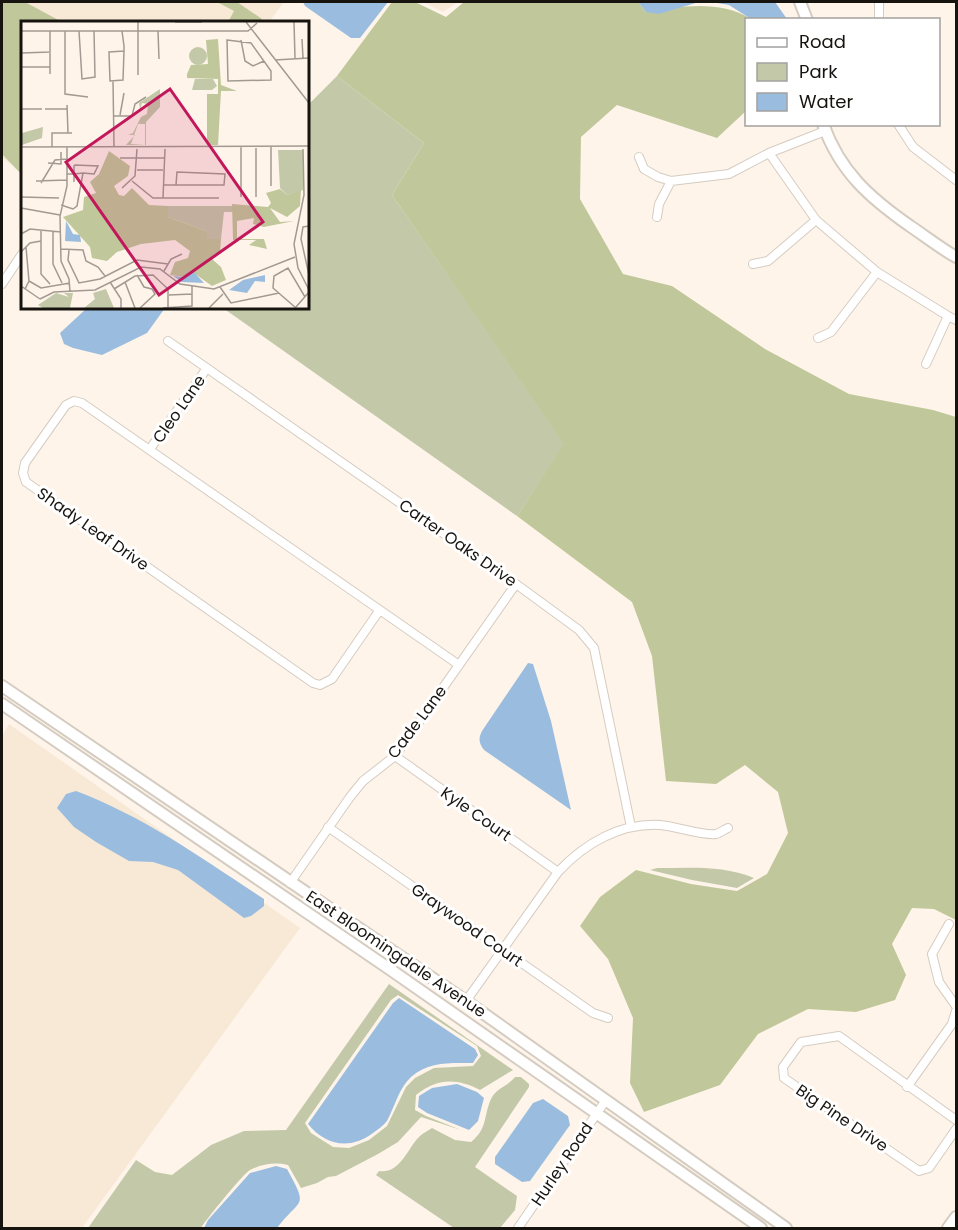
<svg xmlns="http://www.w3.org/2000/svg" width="958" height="1230" viewBox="0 0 958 1230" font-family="Poppins,sans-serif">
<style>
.built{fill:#f8e9d7}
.green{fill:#c3c9a8;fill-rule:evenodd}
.forest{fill:#c0c89b}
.water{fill:#9abddf}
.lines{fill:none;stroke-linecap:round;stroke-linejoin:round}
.street-casing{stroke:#d5ccc1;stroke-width:10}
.secondary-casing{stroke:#d5ccc1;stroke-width:14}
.street{stroke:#fff;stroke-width:8}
.secondary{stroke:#fff;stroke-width:10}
.labels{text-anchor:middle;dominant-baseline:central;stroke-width:6;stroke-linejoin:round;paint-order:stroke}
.street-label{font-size:16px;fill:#171410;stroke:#fff}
.inset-road{fill:none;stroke:#a29a92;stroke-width:1.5}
.view{fill:#c2185b;fill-opacity:0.15;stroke:#c2185b;stroke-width:3}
.inset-edge{fill:none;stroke:#171410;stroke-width:3}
</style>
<rect width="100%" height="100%" fill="#fef4e9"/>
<!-- built -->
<path class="built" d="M 2,2 L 284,2 L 269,22 L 22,22 L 22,172 L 2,158 Z
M 423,2 L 458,2 L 443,12 Z
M 9,724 L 300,928 L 82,1228 L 2,1228 L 2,736 Z"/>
<!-- green -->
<path class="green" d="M 337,76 L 424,143 L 392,195 L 565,444 L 517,516 L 223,308 L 308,308 L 308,105 Z
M 657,868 C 689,868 724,865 754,878 L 737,888 L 692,880 L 650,870 Z
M 389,984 L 513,1070 L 480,1090 C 457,1078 437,1078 416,1095 L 415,1110 L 426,1116 L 461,1130 L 421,1117 L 398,1142 L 378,1154 L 336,1176 L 328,1177 L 317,1183 L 301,1188 L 288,1165 C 275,1162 262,1164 250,1170 C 244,1173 205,1221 201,1228 L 88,1228 L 136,1160 L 155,1172 L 172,1175 L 211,1145 L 244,1131 L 286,1130 ZM 398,995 L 477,1046 L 481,1056 L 473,1066 L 434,1068 L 415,1078 L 406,1087 L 387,1126 L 369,1140 L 349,1148 L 333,1147 L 311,1133 L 305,1123 L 391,1000 Z
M 515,1077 L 521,1077 L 529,1084 L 529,1087 L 475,1167 L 517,1196 L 515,1210 L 500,1228 L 454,1228 L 376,1175 L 379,1171 C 401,1174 407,1148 420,1136 C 423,1133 429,1130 432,1128 L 455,1140 L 471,1142 C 488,1128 483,1117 491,1099 C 496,1088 508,1086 515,1077 Z"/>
<!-- forest -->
<path class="forest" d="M 2,2 L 25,2 L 62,22 L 22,22 L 22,175 L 2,154 Z
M 217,2 L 237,2 L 262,19 L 259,22 L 228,22 L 234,11 Z
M 392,2 L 415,2 L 446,17 L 464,2 L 638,2 L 646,12 C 682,6 720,0 751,19 L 746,20 L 746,111 L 717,138 L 617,105 L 581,137 L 580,199 L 623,274 L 672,286 L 765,349 L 849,394 L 933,410 L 956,417 L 956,920 L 934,909 L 912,908 L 892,944 L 906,975 L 895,1000 L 856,1012 L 808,1009 L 758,1034 L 720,1085 L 644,1112 L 630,1083 L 633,1018 L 608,959 L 580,926 L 600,897 L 636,870 L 691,884 L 737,891 L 767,874 L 788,833 L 778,792 L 745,765 L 716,784 L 666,781 L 652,656 L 632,602 L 517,516 L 564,444 L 392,195 L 424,143 L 337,76 Z"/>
<!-- water -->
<path class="water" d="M 303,2 L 388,2 L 360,38 L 351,38 L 305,6 Z
M 638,2 L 699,2 L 659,14 L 646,12 Z
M 711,2 L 775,2 L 787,19 L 751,19 L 729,5 Z
M 87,308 L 165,308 L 147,333 L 102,355 L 73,348 L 64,344 L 60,333 Z
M 528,663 L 533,664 L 551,721 L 571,810 L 484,750 C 479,743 478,739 482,731 Z
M 76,791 C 145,817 203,859 264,899 L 264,906 L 251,916 L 244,918 L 178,870 L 153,862 L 129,861 L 96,842 L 74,827 L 57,808 L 66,794 Z
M 399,998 L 475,1049 L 478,1055 L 473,1063 C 451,1063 429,1061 411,1077 C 399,1088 395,1106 387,1121 C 383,1126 378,1129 373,1133 C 350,1150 326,1146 308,1124 L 393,1003 Z
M 457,1084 L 477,1092 L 484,1098 L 478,1121 L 469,1130 L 427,1113 L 418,1107 L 419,1096 L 432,1088 Z
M 543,1099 L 568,1116 L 570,1125 L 530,1181 L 522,1182 L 495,1164 L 495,1157 L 533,1103 Z
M 276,1166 L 287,1169 C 309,1209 301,1197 277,1228 L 204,1228 L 208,1220 L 250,1173 Z"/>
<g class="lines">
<defs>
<path id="street" d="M 879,20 L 879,2
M 898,124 L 913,147 L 956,180
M 769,153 L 816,220 L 877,272 L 948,316 L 956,320
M 639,157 L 644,169 L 658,177 L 671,181 L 729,174 L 769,153 L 825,131
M 657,217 L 659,204 L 671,181
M 753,264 L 768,261 L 816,220
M 2,284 L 22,254
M 818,338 L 831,332 L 877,272
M 168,341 L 516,584 L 579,630 L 594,648 L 631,827
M 926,364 L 948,316
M 150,449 L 207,368
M 379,611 L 332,679 L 320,685 L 313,683 L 26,482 L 23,473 L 25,463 L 66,405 L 74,401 L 82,403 L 459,665
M 395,756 L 558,872
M 328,827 L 593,1013 L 608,1018
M 290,883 L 350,797 L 363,781 L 395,756 L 516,584
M 949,924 L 932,954 L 939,982 L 956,1006
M 466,1001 L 558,872 C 585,843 620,823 660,825 C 675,826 703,836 716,834 C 720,833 725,829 728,828
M 907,1087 L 952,1024 L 956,1011
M 956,1120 L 839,1036 L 801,1042 L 783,1067 L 784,1078 L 919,1171 L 929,1168 L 956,1129
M 518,1228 L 606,1100"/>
<path id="secondary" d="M 800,2 L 807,20
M 823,124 C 840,172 870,198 910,226 C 925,236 940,248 956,257
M 2,686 L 466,1001 L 786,1228
M 2,704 L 391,970 L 761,1228
M 948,1228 L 956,1217"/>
</defs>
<!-- street casing -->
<use href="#street" class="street-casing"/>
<!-- secondary casing -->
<use href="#secondary" class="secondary-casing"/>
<!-- street -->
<use href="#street" class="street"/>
<!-- secondary -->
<use href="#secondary" class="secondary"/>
</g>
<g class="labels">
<!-- street labels -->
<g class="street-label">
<text transform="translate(179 409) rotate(-55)">Cleo Lane</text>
<text transform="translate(93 529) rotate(35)">Shady Leaf Drive</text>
<text transform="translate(458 543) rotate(35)">Carter Oaks Drive</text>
<text transform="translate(417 722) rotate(-53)">Cade Lane</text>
<text transform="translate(476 814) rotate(35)">Kyle Court</text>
<text transform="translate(467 925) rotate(35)">Graywood Court</text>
<text transform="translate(396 954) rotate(34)">East Bloomingdale Avenue</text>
<text transform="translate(842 1118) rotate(34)">Big Pine Drive</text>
<text transform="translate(562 1164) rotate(-56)">Hurley Road</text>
</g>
</g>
<!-- overview -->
<g transform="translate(21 21)">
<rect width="288" height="288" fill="#fef4e9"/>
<path d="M168 35a9 9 0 1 1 18 0a9 9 0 1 1-18 0ZM 174,58 L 192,58 L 196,65 L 191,69 L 171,69 ZM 139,68 L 139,86 L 125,101 L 125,124 L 105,124 L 114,114 L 107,114 L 112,112 L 120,96 L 126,93 L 127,83 L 121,82 L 119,89 L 118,82 ZM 117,103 L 124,103 L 124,124 L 110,123 ZM 22,106 L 21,117 L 1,124 L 1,112 ZM 257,129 L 282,129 L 282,169 L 266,174 L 259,167 ZM 147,185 L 212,185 L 212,191 L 203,191 L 200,218 L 185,218 L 185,210 L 147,196 ZM 85,268 L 93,287 L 63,287 L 74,278 L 72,272 ZM 35,272 L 48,276 L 43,272 L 52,272 L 49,287 L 22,287 L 17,284 Z" fill="#c3c9a8" fill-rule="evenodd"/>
<path d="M 197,18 L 200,64 L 216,70 L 200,70 L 197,124 L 186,124 L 186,73 L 197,73 L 197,58 L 166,57 L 166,53 L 170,44 L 187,43 L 185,19 ZM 88,130 L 109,145 L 107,155 L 93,165 L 98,174 L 103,175 L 111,167 L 128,184 L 147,185 L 147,196 L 185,210 L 186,218 L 200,218 L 199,232 L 193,233 L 191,238 L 200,246 L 205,259 L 191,265 L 170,250 L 163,256 L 149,254 L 154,241 L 167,237 L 169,230 L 154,219 L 120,223 L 96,231 L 86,240 L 71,237 L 69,226 L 42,196 L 62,189 L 63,176 L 75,172 L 69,161 L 78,153 ZM 259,168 L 266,174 L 280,169 L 279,185 L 266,196 L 249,187 L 259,201 L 273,200 L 243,206 L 232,203 L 233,197 L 216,200 L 216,218 L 243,218 L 246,228 L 228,224 L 235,219 L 212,219 L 211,183 L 247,186 L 250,182 L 245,172 Z" fill="#c0c89b"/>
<path d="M 45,200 L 52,213 L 59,214 L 60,221 L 44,220 ZM 171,249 L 183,262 L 161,261 L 152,255 L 163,256 ZM 244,254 L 244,261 L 234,260 L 226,272 L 208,269 L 222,259 Z" fill="#9abddf"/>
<path class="inset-road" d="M 117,1 L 117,54M 154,1 L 181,1M 225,1 L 288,82M 273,1 L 274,37M 0,10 L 227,10 L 236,2M 44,10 L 44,73 L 67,76M 58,10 L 61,58 L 74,56 L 73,10M 101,10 L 103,25 L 103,30 L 102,59 L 89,60 L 88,31 L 103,30M 137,10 L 138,38M 281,18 L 282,37M 206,19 L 230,22 L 250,50 L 250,59 L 207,60 ZM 220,19 L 224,40 L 232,45 L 243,40M 29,31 L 29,53M 0,32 L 29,31 L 29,10M 254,39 L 288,37M 0,46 L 29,46M 92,60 L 93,125M 46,84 L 47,112M 0,88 L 21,88M 24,88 L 46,88M 99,94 L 103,72M 93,95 L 111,95 L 114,83 L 125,76M 220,125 L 220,176M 0,126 L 288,125M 31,126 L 31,112 L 51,112M 46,126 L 46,165 L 39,195 L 40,240 L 48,258 L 49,271M 235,127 L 235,176M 282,128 L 283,174 L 273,223 L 277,247 L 288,269M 99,137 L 144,137M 27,142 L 40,143 L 40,131M 116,149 L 142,149M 46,153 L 53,153 L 62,152 L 73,153 L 77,145 L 54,144 L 53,145 L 53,161M 15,160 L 46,159M 111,160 L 132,177 L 198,177M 20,162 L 34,139 L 46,138M 142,164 L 203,164 L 204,153 L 156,151 L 155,164M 250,165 L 250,125M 101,167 L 114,155 L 116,128M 0,176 L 38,177M 142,177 L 144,128M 40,184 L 52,188 L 56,185 L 62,152M 0,187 L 39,194M 288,205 L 282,206 L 280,218 L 288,254M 20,209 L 20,253 L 29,263M 32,210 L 32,243 L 41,262M 0,213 L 9,208 L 40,211M 40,228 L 62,229 L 65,240 L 77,246 L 84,255M 48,229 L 47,239 L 58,262 L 79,258 L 116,239 L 147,243M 0,231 L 9,222 L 20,220M 143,250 L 150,238 L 161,233M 116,254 L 123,266 L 131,268 L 134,273 L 119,287M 8,260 L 20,267 L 49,262M 89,261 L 100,278 L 100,287M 104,261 L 114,287M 0,265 L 19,278M 199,266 L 210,282 L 258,272M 4,268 L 8,260 L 5,226M 93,268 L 114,255 L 132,254 L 147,268 L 147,286M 148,274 L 171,273M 19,278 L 33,271 L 74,269 L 120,246 L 139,248 L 159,263 L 193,268 L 274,236M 275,286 L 288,271M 142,287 L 171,285 L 171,265M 188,287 L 202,273M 275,287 L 252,267 L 253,255 L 267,247 L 284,276"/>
<path class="view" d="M 149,68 L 242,201 L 138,274 L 45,141 Z"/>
<rect width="288" height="288" class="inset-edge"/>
</g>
<!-- border -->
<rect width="958" height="1230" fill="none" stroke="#171410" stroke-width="6"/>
<!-- legend -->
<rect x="745" y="18" width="195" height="108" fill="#ffffff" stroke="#a2a19f" stroke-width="1.5"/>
<rect x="757" y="38" width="30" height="9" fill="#ffffff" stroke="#a2a19f" stroke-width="1.5"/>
<text x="799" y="48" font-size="18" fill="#171410">Road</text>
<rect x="757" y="63" width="30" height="18" fill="#c3c9a8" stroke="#a2a19f" stroke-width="1.5"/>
<text x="799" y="78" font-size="18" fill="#171410">Park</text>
<rect x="757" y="93" width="30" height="18" fill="#9abddf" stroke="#a2a19f" stroke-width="1.5"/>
<text x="799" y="108" font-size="18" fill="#171410">Water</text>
</svg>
